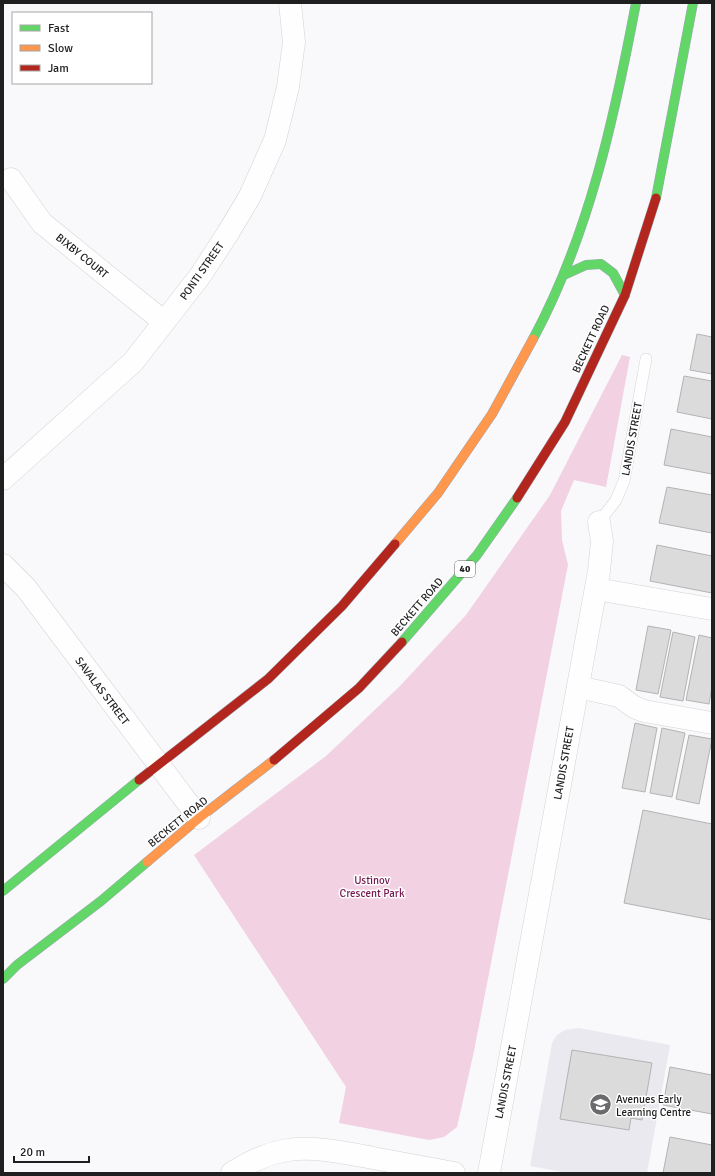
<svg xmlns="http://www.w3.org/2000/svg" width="715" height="1176" viewBox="0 0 715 1176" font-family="Signika,sans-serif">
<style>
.built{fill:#e9e9ef}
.green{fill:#f2d1e2}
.building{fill:#dbdbdc;stroke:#b3b3b4}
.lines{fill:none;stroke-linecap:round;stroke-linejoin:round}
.lane-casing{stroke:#d3d3d5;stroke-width:12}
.street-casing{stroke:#d3d3d5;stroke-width:23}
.fast-casing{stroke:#9ca9b5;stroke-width:10}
.slow-casing{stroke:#9ca9b5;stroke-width:10}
.jam-casing{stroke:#9ca9b5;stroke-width:10}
.lane{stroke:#fefefe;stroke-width:11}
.street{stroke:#fefefe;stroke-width:22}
.fast{stroke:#63d668;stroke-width:9}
.slow{stroke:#ff974d;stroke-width:9}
.jam{stroke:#b3261e;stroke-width:9}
.labels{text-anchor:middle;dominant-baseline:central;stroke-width:3;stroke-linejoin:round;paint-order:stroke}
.shield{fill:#fff;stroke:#626263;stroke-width:1}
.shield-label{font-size:10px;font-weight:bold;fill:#1f1f20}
.street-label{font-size:11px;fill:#1f1f20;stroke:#fff}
.park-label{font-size:11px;fill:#75184f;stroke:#fff}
.poi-label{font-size:11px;fill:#1f1f20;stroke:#fff;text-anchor:start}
</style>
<rect width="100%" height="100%" fill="#f9f9fb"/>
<!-- built -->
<path class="built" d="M 579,1028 L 670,1045 L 647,1173 L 568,1173 L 530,1166 L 552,1043 L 557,1035 L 565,1030 Z"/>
<!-- green -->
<path class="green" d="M 622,355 L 630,357 L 606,487 L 574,480 L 561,511 L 562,540 L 568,565 L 474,1051 L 457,1127 L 444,1137 L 429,1140 L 339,1123 L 346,1087 L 194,855 L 326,756 L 399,687 L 466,615 L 550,495 Z"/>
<!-- building -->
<path class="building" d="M 697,334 L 712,337 L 712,374 L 690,370 Z
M 684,376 L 712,381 L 712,419 L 677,412 Z
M 671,429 L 712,437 L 712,474 L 664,465 Z
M 667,487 L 712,495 L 712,533 L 659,523 Z
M 657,545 L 712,556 L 712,593 L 650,581 Z
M 648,626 L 671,630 L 658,694 L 636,690 Z
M 673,632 L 695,637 L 683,701 L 660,697 Z
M 699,635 L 712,638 L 712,687 L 709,704 L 686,700 Z
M 635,723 L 657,728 L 645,792 L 622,788 Z
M 662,728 L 685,733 L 672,797 L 650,793 Z
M 689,735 L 712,739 L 699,804 L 676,799 Z
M 643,810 L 712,824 L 712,920 L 624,903 Z
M 572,1050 L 652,1063 L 642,1120 L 631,1118 L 629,1130 L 560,1119 Z
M 670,1067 L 712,1075 L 712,1114 L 663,1105 Z
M 670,1137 L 712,1145 L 712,1173 L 663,1173 Z"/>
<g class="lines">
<defs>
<path id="lane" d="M 599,522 L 616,500 L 624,481 L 646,359"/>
<path id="street" d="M 11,179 L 42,223 L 164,322
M 3,479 L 133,362 L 200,276 L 228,233 L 250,196 L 275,140 L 288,87 L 294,42 L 290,3
M 3,565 L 26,588 L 199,818
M 596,589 L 712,609
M 578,687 L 619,696 L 634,707 L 644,711 L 712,723
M 232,1173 C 249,1162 268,1153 288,1150 C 316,1146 346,1153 373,1158 C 400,1163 427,1168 454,1173
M 489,1173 L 599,571 L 602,541 L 599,522"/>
<path id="fast" d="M 656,198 L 693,3
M 564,275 L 586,265 L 601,264 L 613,273 L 625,295
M 533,339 C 589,235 614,119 636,3
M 402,642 L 477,555 L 517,498
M 3,891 L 139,780
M 3,979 L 17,965 L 101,901 L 147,862"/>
<path id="slow" d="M 395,544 L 438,493 L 492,414 L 533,339
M 147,862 L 199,818 L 274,760"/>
<path id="jam" d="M 517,498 L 565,422 L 625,295 L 656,198
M 274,760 L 359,688 L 402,642
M 139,780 L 268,679 L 342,606 L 395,544"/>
</defs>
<!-- lane casing -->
<use href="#lane" class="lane-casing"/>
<!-- street casing -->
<use href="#street" class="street-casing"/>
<!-- fast casing -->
<use href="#fast" class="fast-casing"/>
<!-- slow casing -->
<use href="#slow" class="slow-casing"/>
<!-- jam casing -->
<use href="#jam" class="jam-casing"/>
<!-- lane -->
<use href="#lane" class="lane"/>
<!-- street -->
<use href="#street" class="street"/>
<!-- fast -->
<use href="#fast" class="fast"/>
<!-- slow -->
<use href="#slow" class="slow"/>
<!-- jam -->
<use href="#jam" class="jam"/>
</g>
<!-- icons -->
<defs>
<symbol id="school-disc" viewBox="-11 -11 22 22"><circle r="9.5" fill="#6b6b6d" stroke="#fff"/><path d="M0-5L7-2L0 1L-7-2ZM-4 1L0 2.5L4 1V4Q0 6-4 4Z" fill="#fff"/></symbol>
</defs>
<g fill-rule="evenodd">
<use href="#school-disc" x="588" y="1092" width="25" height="25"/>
</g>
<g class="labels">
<!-- shield labels -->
<rect class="shield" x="455" y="561" width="20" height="16" rx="3"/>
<g class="shield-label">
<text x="465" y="569">40</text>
</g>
<!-- street labels -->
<g class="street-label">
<text transform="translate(82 256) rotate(39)">BIXBY COURT</text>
<text transform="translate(202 271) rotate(-55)">PONTI STREET</text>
<text transform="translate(591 339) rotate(-65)">BECKETT ROAD</text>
<text transform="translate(632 439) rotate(-80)">LANDIS STREET</text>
<text transform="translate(417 607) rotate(-49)">BECKETT ROAD</text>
<text transform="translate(102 691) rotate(53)">SAVALAS STREET</text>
<text transform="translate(564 763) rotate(-80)">LANDIS STREET</text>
<text transform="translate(178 822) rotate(-39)">BECKETT ROAD</text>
<text transform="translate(506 1082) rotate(-79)">LANDIS STREET</text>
</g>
<!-- park labels -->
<g class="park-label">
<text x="372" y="880">Ustinov<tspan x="372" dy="13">Crescent Park</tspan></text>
</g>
<!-- poi labels -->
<g class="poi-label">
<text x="616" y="1099">Avenues Early<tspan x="616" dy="13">Learning Centre</tspan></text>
</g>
</g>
<!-- border -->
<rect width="715" height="1176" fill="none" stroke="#1f1f20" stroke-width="8"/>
<!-- legend -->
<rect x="12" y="12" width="140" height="72" fill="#ffffff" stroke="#a5a5a6"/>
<rect x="20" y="25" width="20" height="6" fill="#63d668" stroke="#a5a5a6"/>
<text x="48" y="32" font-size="12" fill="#1f1f20">Fast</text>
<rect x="20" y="45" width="20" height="6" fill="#ff974d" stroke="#a5a5a6"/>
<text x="48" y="52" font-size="12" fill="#1f1f20">Slow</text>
<rect x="20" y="65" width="20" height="6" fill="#b3261e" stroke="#a5a5a6"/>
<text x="48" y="72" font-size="12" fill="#1f1f20">Jam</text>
<!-- scale -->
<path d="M14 1156v6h75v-6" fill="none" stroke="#1f1f20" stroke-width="2"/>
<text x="20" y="1156" font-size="12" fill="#1f1f20" stroke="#ffffff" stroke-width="3" paint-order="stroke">20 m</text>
</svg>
